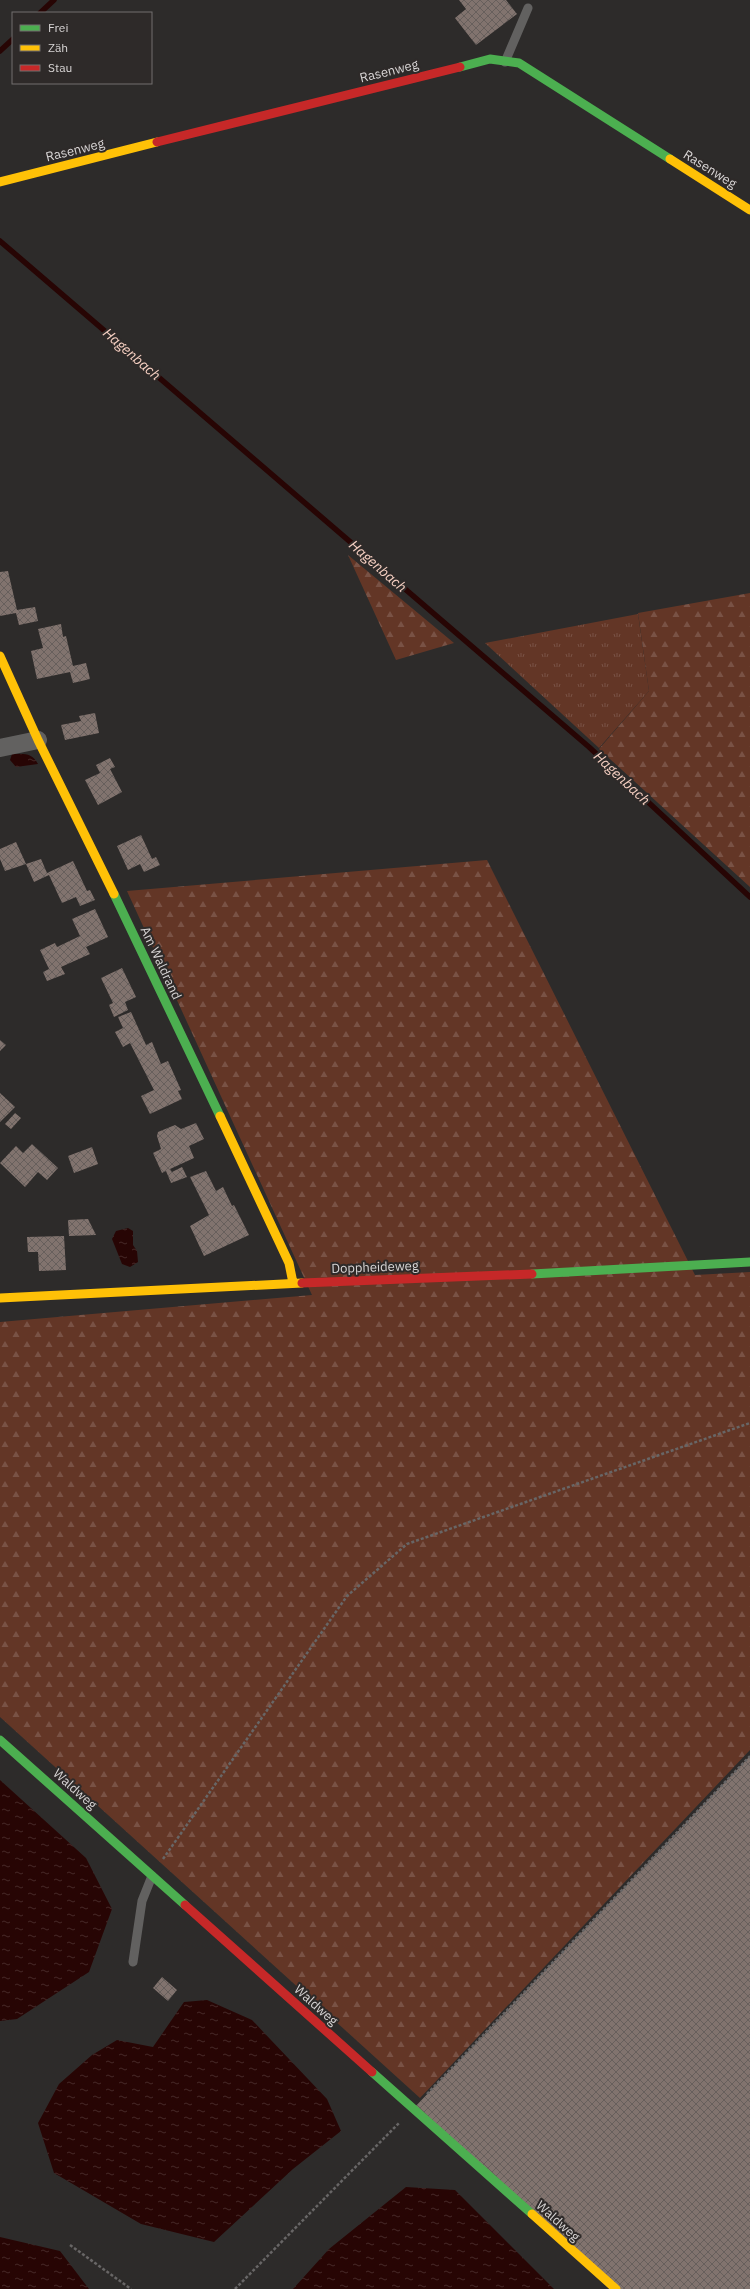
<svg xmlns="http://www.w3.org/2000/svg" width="750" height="2289" viewBox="0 0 750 2289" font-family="'IBM Plex Sans',sans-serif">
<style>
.grass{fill:url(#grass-tufts)}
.forest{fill:url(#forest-firs)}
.water{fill:url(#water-ripples)}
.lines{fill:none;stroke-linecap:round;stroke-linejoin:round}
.stream{stroke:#270504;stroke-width:5.5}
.building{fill:url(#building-cross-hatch)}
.path{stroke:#686666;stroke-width:2.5;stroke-dasharray:3 2;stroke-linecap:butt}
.lane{stroke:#626160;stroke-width:9}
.street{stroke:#626160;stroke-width:18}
.fast{stroke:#4caf50;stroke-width:9}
.slow{stroke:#ffc107;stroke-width:9}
.jam{stroke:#c62828;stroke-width:9}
.labels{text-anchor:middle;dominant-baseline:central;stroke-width:4;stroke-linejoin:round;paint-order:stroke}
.street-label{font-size:13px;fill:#d9d6d6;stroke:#2e2a29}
.water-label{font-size:14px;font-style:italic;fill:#f7d1c3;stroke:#2e2a29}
</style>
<defs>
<pattern id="grass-tufts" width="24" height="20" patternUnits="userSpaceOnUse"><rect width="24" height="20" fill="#633626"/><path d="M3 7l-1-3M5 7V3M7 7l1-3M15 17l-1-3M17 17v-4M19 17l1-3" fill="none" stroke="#795245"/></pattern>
<pattern id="forest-firs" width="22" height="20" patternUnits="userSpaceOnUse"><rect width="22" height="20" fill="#633626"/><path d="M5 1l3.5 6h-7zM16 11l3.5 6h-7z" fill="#795245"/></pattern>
<pattern id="water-ripples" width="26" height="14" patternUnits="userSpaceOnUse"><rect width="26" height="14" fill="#270504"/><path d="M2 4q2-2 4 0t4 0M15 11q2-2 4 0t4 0" fill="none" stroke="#462928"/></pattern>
<pattern id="building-cross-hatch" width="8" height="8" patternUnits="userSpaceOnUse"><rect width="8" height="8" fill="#81736e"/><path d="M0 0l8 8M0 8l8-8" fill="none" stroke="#675f5c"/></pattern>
</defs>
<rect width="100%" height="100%" fill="#2d2b2a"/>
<!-- grass -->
<path class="grass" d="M 638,614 L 649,691 L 599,748 L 485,643 Z"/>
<!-- forest -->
<path class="forest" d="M 348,555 L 454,643 L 396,660 Z
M 750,593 L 750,887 L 599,749 L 649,691 L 638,613 Z
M 487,860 L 695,1275 L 750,1272 L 750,1750 L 420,2098 L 0,1717 L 0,1322 L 312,1295 L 127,891 Z"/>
<!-- water -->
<path class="water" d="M 12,754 C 24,754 32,752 38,764 L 16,767 L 10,760 Z
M 128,1228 L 133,1231 L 133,1245 L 137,1251 L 138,1262 L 130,1267 L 122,1264 L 112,1239 L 116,1231 Z
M 0,1780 L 86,1858 L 112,1909 L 89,1972 L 17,2019 L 0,2021 Z
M 207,2000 L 252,2020 L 327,2099 L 341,2131 L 293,2169 L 214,2242 L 141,2224 L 54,2173 L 38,2123 L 59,2084 L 92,2055 L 117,2040 L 153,2047 L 184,2002 Z
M 406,2187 L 455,2190 L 554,2289 L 293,2289 L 329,2249 Z
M 0,2237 L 60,2251 L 89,2289 L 0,2289 Z"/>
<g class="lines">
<!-- stream -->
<path class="stream" d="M 40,13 L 54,0
M 0,51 L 13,39
M 0,241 L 589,747 L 750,897"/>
</g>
<!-- building -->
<path class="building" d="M 459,0 L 506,0 L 517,14 L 476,45 L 455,18 L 466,9 Z
M 8,571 L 17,610 L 35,607 L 38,621 L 19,625 L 16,613 L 0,616 L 0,572 Z
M 61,624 L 63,637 L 66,636 L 73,666 L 86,663 L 90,679 L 73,683 L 70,672 L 37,679 L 31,651 L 43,648 L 38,629 Z
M 95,713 L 99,733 L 65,740 L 61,725 L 81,721 L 79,716 Z
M 110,758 L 115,767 L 110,769 L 122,792 L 98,805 L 85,780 L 100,773 L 96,765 Z
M 141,835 L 152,859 L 156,857 L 160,865 L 144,872 L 140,864 L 128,870 L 117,846 Z
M 16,842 L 26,864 L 5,871 L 0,859 L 0,849 Z
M 41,859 L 47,873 L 73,861 L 87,891 L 90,890 L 95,900 L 80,906 L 76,897 L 62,903 L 49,875 L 34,882 L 26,864 Z
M 95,909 L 108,937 L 86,947 L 90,954 L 61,967 L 65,974 L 47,981 L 43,972 L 49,969 L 40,950 L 55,943 L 57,947 L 80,936 L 72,919 Z
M 122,968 L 136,997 L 125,1002 L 128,1010 L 114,1017 L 109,1005 L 113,1003 L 101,978 Z
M 131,1012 L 146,1045 L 152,1042 L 161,1064 L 168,1061 L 181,1090 L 178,1091 L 182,1099 L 150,1114 L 141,1096 L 154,1090 L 130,1043 L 123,1047 L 115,1032 L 123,1028 L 118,1017 Z
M 0,1040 L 6,1045 L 0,1051 Z
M 0,1093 L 15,1107 L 0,1122 Z
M 15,1113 L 21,1118 L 11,1129 L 5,1124 Z
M 196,1123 L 204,1139 L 189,1146 L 194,1158 L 170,1169 L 172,1172 L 182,1167 L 187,1177 L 171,1183 L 166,1171 L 162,1173 L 153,1153 L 161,1149 L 157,1136 L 158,1132 L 175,1125 L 181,1129 Z
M 32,1144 L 58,1168 L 47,1180 L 38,1172 L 25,1187 L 0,1163 L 16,1146 L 23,1153 Z
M 92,1147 L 98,1164 L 74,1173 L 68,1156 Z
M 206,1171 L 216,1191 L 223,1187 L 232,1206 L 234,1205 L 249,1235 L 204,1256 L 190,1226 L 209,1215 L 190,1177 Z
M 88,1219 L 96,1235 L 69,1236 L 68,1220 Z
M 64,1236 L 66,1270 L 39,1271 L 38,1252 L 28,1252 L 27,1237 Z
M 750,1756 L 750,2289 L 616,2289 L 413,2109 Z
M 162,1977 L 177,1990 L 168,2001 L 153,1988 Z"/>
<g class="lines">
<!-- path -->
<path class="path" d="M 163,1859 L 347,1596 L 407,1544 L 750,1423
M 427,2094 L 750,1756
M 70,2245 L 131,2289
M 235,2289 L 400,2122"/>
<!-- lane -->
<path class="lane" d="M 505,62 L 528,8
M 133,1962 L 142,1901 L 152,1876"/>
<!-- street -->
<path class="street" d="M 0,748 L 38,740"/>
<!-- fast -->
<path class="fast" d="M 460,67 L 490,59 L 519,63 L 670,159
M 114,894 L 220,1116
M 532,1274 L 750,1262
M 0,1740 L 185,1905
M 372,2072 L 532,2214"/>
<!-- slow -->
<path class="slow" d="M 670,159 L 750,210
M 0,182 L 157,142
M 0,656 L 38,740 L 114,894
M 220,1116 L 289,1263 L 293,1283
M 0,1298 L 302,1283
M 532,2214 L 616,2289"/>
<!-- jam -->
<path class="jam" d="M 157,142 L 460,67
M 302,1283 L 532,1274
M 185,1905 L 372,2072"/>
</g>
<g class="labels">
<!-- street labels -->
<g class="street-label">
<text transform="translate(389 71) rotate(-14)">Rasenweg</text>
<text transform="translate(75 150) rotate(-14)">Rasenweg</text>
<text transform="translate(710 169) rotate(32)">Rasenweg</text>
<text transform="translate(161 963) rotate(65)">Am Waldrand</text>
<text transform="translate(375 1267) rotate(-2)">Doppheideweg</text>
<text transform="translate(75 1789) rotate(42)">Waldweg</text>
<text transform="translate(316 2005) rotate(42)">Waldweg</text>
<text transform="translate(558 2221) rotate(42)">Waldweg</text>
</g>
<!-- water labels -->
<g class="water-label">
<text transform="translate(132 354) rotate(41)">Hagenbach</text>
<text transform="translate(378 566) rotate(41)">Hagenbach</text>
<text transform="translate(622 778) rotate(43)">Hagenbach</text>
</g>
</g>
<!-- legend -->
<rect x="12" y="12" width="140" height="72" fill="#2e2a29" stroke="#726f6e"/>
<rect x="20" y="25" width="20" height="6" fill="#4caf50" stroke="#726f6e"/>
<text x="48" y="32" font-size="12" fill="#d9d6d6">Frei</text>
<rect x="20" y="45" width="20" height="6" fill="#ffc107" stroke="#726f6e"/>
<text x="48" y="52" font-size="12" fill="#d9d6d6">Zäh</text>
<rect x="20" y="65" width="20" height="6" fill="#c62828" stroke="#726f6e"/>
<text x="48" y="72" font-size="12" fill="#d9d6d6">Stau</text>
</svg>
